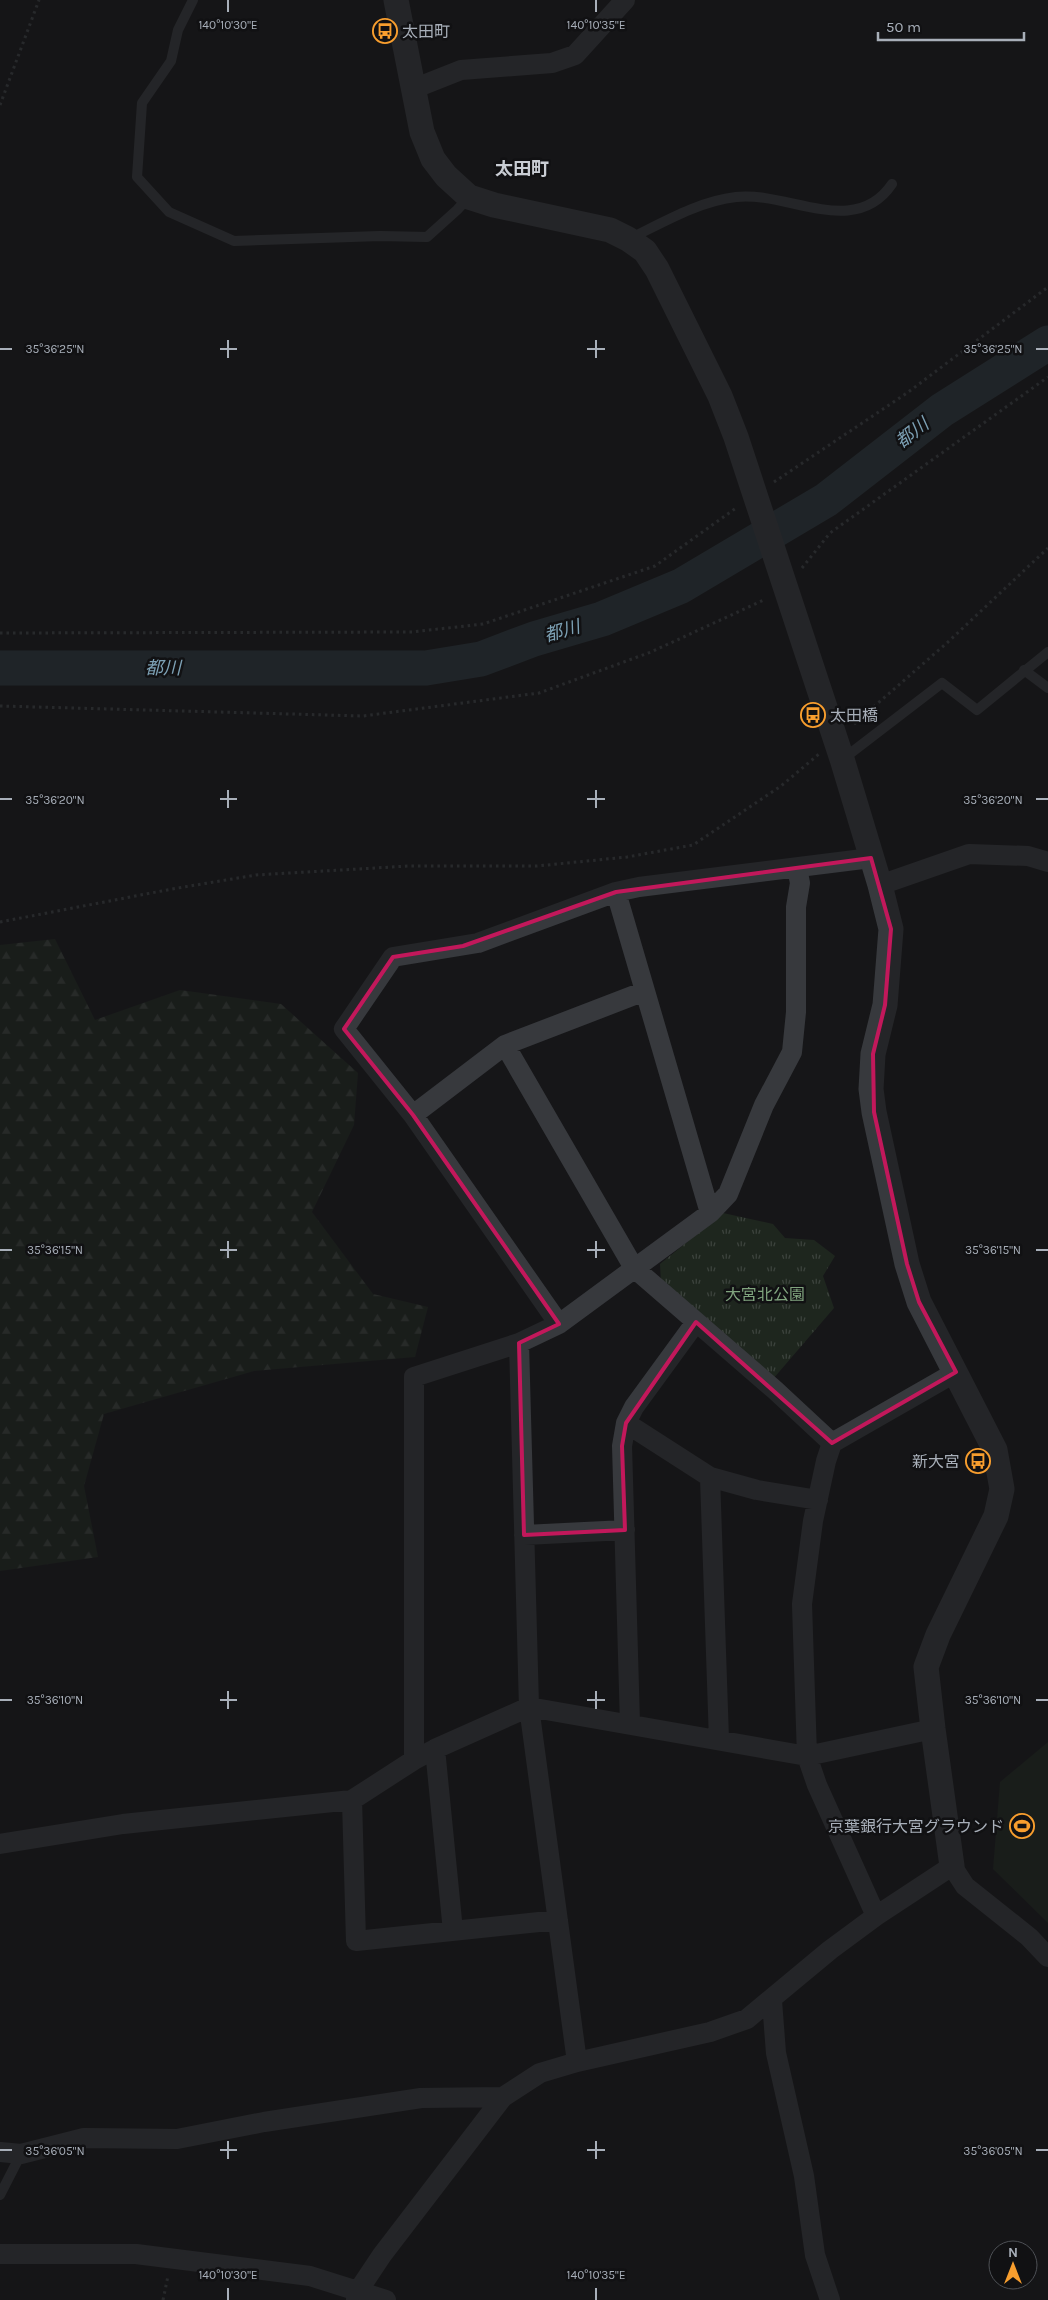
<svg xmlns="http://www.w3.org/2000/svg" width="1048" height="2300" viewBox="0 0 1048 2300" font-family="Karla,'Noto Sans JP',sans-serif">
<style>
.forest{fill:url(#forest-firs)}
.park{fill:url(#park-tufts)}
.pitch{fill:#1e261e}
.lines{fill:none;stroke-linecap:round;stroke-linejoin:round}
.river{stroke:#2c373d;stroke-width:35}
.path{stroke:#3d4044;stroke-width:3;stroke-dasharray:2.5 4;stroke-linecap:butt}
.service{stroke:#37393d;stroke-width:10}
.minor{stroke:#37393d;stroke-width:20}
.tertiary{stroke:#37393d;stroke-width:25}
.marked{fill:none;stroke:#c2185b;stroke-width:4;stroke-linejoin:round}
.ticks{fill:none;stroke:#a8afb9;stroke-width:2}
.labels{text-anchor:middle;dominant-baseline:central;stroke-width:5;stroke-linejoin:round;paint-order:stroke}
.poi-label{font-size:16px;fill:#a8afb9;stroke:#111113;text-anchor:start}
.park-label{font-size:16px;fill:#80a47e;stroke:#111113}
.neighbourhood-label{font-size:18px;font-weight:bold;fill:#c9cdd4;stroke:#111113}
.water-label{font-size:18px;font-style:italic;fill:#7da1b5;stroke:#111113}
.ticks-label{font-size:12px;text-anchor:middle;fill:#a8afb9;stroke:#111113;stroke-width:5;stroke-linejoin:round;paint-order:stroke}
</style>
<defs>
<pattern id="forest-firs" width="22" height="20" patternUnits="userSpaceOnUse" patternTransform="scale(1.25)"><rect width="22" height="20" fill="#1e261e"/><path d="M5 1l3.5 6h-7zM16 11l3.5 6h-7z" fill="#3c433d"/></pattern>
<pattern id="park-tufts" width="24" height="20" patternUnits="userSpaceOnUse" patternTransform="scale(1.25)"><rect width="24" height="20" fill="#1e261e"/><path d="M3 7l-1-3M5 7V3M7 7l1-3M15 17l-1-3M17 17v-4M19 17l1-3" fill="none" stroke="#3c433d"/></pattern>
</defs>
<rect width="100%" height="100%" fill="#161618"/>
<!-- forest -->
<path class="forest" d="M 55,939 L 95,1020 L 180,990 L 281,1004 L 358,1073 L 354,1125 L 312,1212 L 373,1294 L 428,1307 L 415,1357 L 254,1371 L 104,1414 L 84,1486 L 98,1557 L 0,1571 L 0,945 Z"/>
<!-- park -->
<path class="park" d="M 723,1213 L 773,1224 L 785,1238 L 814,1240 L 835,1256 L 823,1276 L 834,1308 L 773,1379 L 661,1282 L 660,1264 Z"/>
<!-- pitch -->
<path class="pitch" d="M 1048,1742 L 1048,1923 L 993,1869 L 1000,1782 Z"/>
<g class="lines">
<!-- river -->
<path class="river" d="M 0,668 L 426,668 L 481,659 L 534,639 L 602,619 L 681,586 L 826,500 L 942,410 L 1048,343"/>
<!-- path -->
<path class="path" d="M 0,105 L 39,0
M 774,482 L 907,393 L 1048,287
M 802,568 L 830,533 L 1048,377
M 0,633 L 412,632 L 483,624 L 655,566 L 736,508
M 0,706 L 363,716 L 539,693 L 651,652 L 766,599
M 854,724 L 948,642 L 1048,548
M 0,922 L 172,889 L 256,875 L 409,866 L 537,866 L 627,857 L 693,845 L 781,786 L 819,754
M 163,2300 L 168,2276"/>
<!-- service -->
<path class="service" d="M 193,0 L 178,30 L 171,61 L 142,103 L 137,177 L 169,212 L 234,241 L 380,236 L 427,237 L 457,210 L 469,197
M 629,239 C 662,223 699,201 736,197 C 788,191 855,239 892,184
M 1024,670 L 1048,688
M 843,759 L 942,683 L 977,710 L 1048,652
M 0,2195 L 21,2154"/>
<!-- minor -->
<path class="minor" d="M 413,89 L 461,70 L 552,63 L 575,55 L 625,0
M 880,885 L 969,854 L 1028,856 L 1048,862
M 505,1045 L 634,1268 L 775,1390 L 832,1443
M 413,1115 L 505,1045 L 645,991
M 710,1213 L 728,1194 L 764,1105 L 792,1052 L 796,1012 L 796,907 L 800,883 L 797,868
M 559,1324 L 413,1115 L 344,1029 L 393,957 L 478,943 L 616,892 L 639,887 L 871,858
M 519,1343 L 529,1707 L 577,2062
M 626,1423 L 710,1477 L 757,1490 L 818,1500
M 710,1477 L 719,1740
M 524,1535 L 625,1530
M 630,1724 L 622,1446 L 626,1423 L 634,1407 L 696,1322
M 435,1749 L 453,1931
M 414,1760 L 435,1749 L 529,1707 L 807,1756 L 933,1729
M 352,1800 L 356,1941 L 558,1920
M 0,1844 L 123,1824 L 352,1800 L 414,1760 L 414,1377 L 519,1343 L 559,1324 L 710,1213 L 616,892
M 876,1916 L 817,1785 L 807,1756 L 802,1604 L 813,1521 L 826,1461 L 832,1443 L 956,1372
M 772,2001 L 776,2053 L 804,2176 L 815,2255 L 830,2300
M 0,2152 L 21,2154 L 84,2138 L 177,2139 L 264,2122 L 421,2098 L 503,2097
M 0,2254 L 136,2254 L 310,2276 L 386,2300
M 356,2300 L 358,2291 L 382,2255 L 503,2097 L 540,2073 L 577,2062 L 710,2032 L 747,2019 L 830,1950 L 876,1916 L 952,1866 L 965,1886 L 1029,1937 L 1048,1957"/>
<!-- tertiary -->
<path class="tertiary" d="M 396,0 L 422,132 L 433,159 L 446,176 L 469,197 L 494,205 L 610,230 L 628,239 L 645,251 L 657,269 L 720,396 L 736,437 L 842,759 L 880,885 L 891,929 L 885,1005 L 873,1054 L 871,1089 L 874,1112 L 907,1264 L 919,1302 L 995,1450 L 1002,1489 L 996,1516 L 938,1635 L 926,1667 L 933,1729 L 952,1866"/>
</g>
<!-- marked area -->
<path d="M0 0H1048V2300H0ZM 871,858 L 891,929 L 885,1005 L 873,1054 L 874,1112 L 907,1264 L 919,1302 L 956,1372 L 832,1443 L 696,1322 L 626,1423 L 622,1446 L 625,1530 L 524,1535 L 519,1343 L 559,1324 L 413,1115 L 344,1029 L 393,957 L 463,946 L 616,892 Z" fill="#161618" fill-opacity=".55" fill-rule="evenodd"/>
<path class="marked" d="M 871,858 L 891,929 L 885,1005 L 873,1054 L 874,1112 L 907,1264 L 919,1302 L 956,1372 L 832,1443 L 696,1322 L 626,1423 L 622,1446 L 625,1530 L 524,1535 L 519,1343 L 559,1324 L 413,1115 L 344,1029 L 393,957 L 463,946 L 616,892 Z"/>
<!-- ticks -->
<path class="ticks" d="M 228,0 L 228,12M 596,0 L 596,12M 228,340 L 228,358M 596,340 L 596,358M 0,349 L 12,349M 220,349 L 237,349M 587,349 L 605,349M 1036,349 L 1048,349M 228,790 L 228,808M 596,790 L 596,808M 0,799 L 12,799M 220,799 L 237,799M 587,799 L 605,799M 1036,799 L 1048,799M 228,1241 L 228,1258M 596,1241 L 596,1258M 0,1250 L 12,1250M 220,1250 L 237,1250M 587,1250 L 605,1250M 1036,1250 L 1048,1250M 228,1691 L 228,1709M 596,1691 L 596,1709M 0,1700 L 12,1700M 220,1700 L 237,1700M 587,1700 L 605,1700M 1036,1700 L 1048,1700M 228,2141 L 228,2159M 596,2141 L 596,2159M 0,2150 L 12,2150M 220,2150 L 237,2150M 587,2150 L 605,2150M 1036,2150 L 1048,2150M 228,2288 L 228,2300M 596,2288 L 596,2300"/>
<!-- icons -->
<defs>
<symbol id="bus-ring" viewBox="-11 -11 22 22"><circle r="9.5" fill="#111113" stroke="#f89e2e" stroke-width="1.5"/><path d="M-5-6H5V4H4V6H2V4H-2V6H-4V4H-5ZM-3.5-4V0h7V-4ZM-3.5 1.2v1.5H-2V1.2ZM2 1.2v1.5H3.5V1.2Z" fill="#f89e2e"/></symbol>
<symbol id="stadium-ring" viewBox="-11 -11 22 22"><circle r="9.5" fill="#111113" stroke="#f89e2e" stroke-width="1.5"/><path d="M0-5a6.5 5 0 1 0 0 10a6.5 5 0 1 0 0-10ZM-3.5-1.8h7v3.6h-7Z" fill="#f89e2e"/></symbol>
</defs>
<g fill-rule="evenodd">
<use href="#bus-ring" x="371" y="17" width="28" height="28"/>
<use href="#bus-ring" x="799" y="701" width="28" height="28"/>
<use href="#bus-ring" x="964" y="1447" width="28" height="28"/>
<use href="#stadium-ring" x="1008" y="1812" width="28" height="28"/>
</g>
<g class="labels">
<!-- poi labels -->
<g class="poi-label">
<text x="402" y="31">太田町</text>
<text x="830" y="715">太田橋</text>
<text x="960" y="1461" text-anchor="end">新大宮</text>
<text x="1004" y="1826" text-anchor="end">京葉銀行大宮グラウンド</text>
</g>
<!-- park labels -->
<g class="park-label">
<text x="765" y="1294">大宮北公園</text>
</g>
<!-- neighbourhood labels -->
<g class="neighbourhood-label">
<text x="522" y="169">太田町</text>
</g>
<!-- water labels -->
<g class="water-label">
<text transform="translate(912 433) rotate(-38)">都川</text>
<text transform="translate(562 631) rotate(-16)">都川</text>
<text x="163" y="668">都川</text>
</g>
</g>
<g class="ticks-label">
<text x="228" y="29">140°10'30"E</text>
<text x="596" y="29">140°10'35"E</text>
<text x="55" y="353">35°36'25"N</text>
<text x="993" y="353">35°36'25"N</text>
<text x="55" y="804">35°36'20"N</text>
<text x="993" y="804">35°36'20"N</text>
<text x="55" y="1254">35°36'15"N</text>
<text x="993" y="1254">35°36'15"N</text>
<text x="55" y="1704">35°36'10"N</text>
<text x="993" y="1704">35°36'10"N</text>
<text x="55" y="2155">35°36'05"N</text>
<text x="993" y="2155">35°36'05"N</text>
<text x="228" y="2279">140°10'30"E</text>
<text x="596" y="2279">140°10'35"E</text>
</g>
<!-- north arrow -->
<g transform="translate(1013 2265)"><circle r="24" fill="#111113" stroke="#4d5055"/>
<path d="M0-4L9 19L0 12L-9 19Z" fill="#f89e2e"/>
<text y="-8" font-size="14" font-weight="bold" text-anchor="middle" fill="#a8afb9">N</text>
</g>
<!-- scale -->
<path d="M878 32v8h146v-8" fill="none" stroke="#a8afb9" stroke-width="2.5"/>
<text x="886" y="32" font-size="15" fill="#a8afb9" stroke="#111113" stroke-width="4" paint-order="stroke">50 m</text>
</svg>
